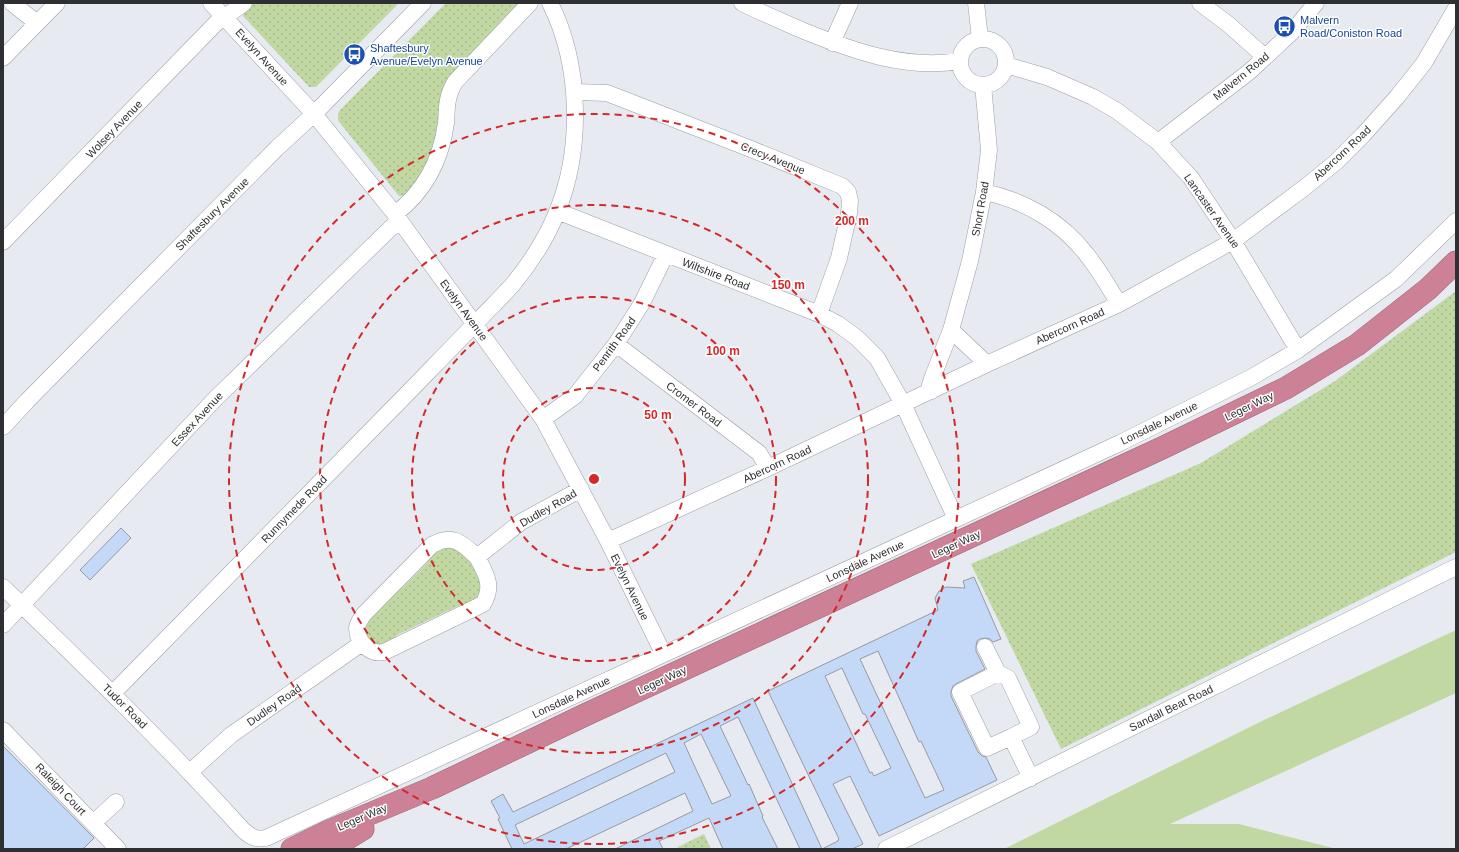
<svg xmlns="http://www.w3.org/2000/svg" width="1459" height="852" viewBox="0 0 1459 852" font-family="Helvetica,sans-serif">
<style>
.grass{fill:url(#grass-dots)}
.garden{fill:#c1d8a3}
.building{fill:#c4d8f7;stroke:#979aa0;fill-rule:evenodd}
.lines{fill:none;stroke-linecap:round;stroke-linejoin:round}
.minor-casing{stroke:#9b9ea4;stroke-width:17}
.highway-casing{stroke:#956473;stroke-width:23}
.minor{stroke:#fff;stroke-width:16}
.highway{stroke:#cd8196;stroke-width:22}
.ring{fill:none;stroke:#d62828;stroke-width:2;stroke-dasharray:7 5}
.labels{text-anchor:middle;dominant-baseline:central;stroke-width:3;stroke-linejoin:round;paint-order:stroke}
.transit-label{font-size:11px;fill:#164399;stroke:#fff;text-anchor:start}
.street-label{font-size:11px;fill:#2e2f32;stroke:#fff}
.centre{fill:#d62828;stroke:#fff;stroke-width:2}
.ring-label{font-size:12px;text-anchor:middle;font-weight:bold;fill:#d62828;stroke:#fff;stroke-width:3;stroke-linejoin:round;paint-order:stroke}
</style>
<defs>
<pattern id="grass-dots" width="8" height="8" patternUnits="userSpaceOnUse"><rect width="8" height="8" fill="#c1d8a3"/><path d="M2 2h.1M6 6h.1" fill="none" stroke="#a6ba8d" stroke-width="1.8" stroke-linecap="round"/></pattern>
</defs>
<rect width="100%" height="100%" fill="#e7ebf1"/>
<!-- grass -->
<path class="grass" d="M 252,3 L 399,3 L 316,87 L 309,87 L 243,16 C 244,10 246,6 252,3 Z
M 446,3 L 523,3 L 461,67 L 436,147 L 408,195 L 399,196 L 340,123 C 337,120 338,116 339,111 Z
M 1456,291 L 1456,552 L 1061,749 L 971,564 L 1201,463 L 1335,381 Z
M 452,546 L 469,559 L 484,585 L 481,597 L 465,608 L 458,606 L 397,635 L 393,643 L 375,646 L 363,633 L 365,619 L 395,589 L 402,588 L 427,563 L 430,555 L 438,548 Z
M 704,834 L 711,849 L 677,849 L 678,847 Z"/>
<!-- garden -->
<path class="garden" d="M 1456,630 L 1456,693 L 1170,824 L 1239,824 L 1337,849 L 1004,849 L 1266,719 Z"/>
<!-- building -->
<path class="building" d="M 121,528 L 131,538 L 90,580 L 80,570 Z
M 974,577 L 1001,639 L 993,642 L 990,639 L 985,638 L 980,639 L 977,641 L 976,646 L 976,651 L 985,669 L 956,684 L 953,686 L 951,692 L 951,696 L 978,752 L 982,756 L 986,757 L 997,780 L 879,836 L 850,776 L 833,784 L 863,844 L 852,849 L 800,849 L 738,717 L 720,726 L 748,785 L 749,784 L 763,816 L 762,817 L 778,849 L 723,849 L 709,818 L 659,841 L 663,849 L 615,849 L 693,811 L 685,793 L 566,849 L 512,849 L 498,819 L 500,818 L 491,801 L 503,794 L 513,812 L 753,698 L 822,849 L 838,841 L 838,840 L 839,839 L 768,691 L 938,610 L 935,598 L 939,591 L 946,587 L 965,588 L 963,581 ZM 878,651 L 919,742 L 921,741 L 944,790 L 925,798 L 860,659 ZM 842,668 L 863,714 L 865,714 L 891,768 L 874,776 L 872,772 L 870,773 L 825,676 ZM 701,734 L 731,796 L 712,804 L 684,743 ZM 666,753 L 675,772 L 524,844 L 515,825 Z
M 3,746 L 94,838 L 83,849 L 3,849 Z"/>
<g class="lines">
<defs>
<path id="minor" d="M 12,3 L 37,23
M 211,3 L 314,114 L 395,214 L 543,419 L 608,541 L 663,653
M 742,3 C 762,13 783,22 804,31 C 853,51 906,70 960,61
M 976,3 L 980,39
M 1200,3 L 1228,24 L 1265,57
M 225,17 L 244,3
M960 62a23 23 0 1 1 46 0a23 23 0 1 1-46 0Z
M 832,43 L 850,3
M 3,58 L 57,3
M 1006,65 L 1047,77 L 1093,97 L 1117,111 L 1158,142 L 1191,178 L 1233,241 L 1298,350
M 575,92 L 607,93 L 751,149 L 842,186 L 848,192 L 850,201 L 849,213 L 839,258 L 819,314
M 1158,142 L 1249,72 L 1292,32 L 1316,3
M 984,192 C 1024,200 1062,222 1087,255 C 1099,270 1109,287 1119,304
M 557,211 L 819,314 L 838,324 L 857,338 L 877,358 L 903,404 L 956,519
M 395,214 C 424,192 441,160 446,123 C 447,114 446,105 449,96 C 450,91 453,86 455,82 L 530,3
M 3,242 L 224,15
M 951,330 L 987,364
M 616,344 L 759,453 L 768,468
M 932,391 L 930,385 L 933,376 L 951,330 L 970,261 L 984,192 L 989,150 L 983,85
M 543,419 L 575,396 L 616,344 L 642,303 L 666,254
M 3,427 L 27,401 L 277,148 L 314,114 L 423,3
M 608,541 L 768,468 L 987,364 L 1119,304 L 1233,241 L 1304,188 L 1336,162 L 1363,135 L 1397,97 L 1424,63 L 1456,8
M 477,557 C 462,543 453,533 432,545 L 364,614 C 361,618 358,622 357,628 C 357,643 371,655 384,652 L 483,604 C 494,586 486,574 477,557 L 521,522 L 581,489
M 3,587 C 85,666 166,745 243,830 C 251,837 256,840 266,838 L 956,519 L 1120,443 L 1252,377 L 1298,350 L 1396,279 L 1456,221
M 3,625 L 216,398 L 399,220
M 985,647 L 998,673 L 1008,678 L 1031,727 L 1011,737 L 1031,778
M 998,673 L 960,692 L 987,748 L 1011,737
M 113,693 C 205,600 297,506 389,412 C 418,383 446,353 475,324 C 488,310 502,297 514,283 C 531,262 547,237 557,212 C 583,148 581,65 550,3
M 3,730 L 118,849
M 190,772 L 231,735 L 362,643
M 93,823 L 116,802
M 886,849 L 1456,567"/>
<path id="highway" d="M 292,849 L 329,831 L 432,788 L 587,714 L 1162,448 L 1286,388 L 1357,345 L 1428,289 L 1456,262
M 330,849 L 363,829"/>
</defs>
<!-- minor casing -->
<use href="#minor" class="minor-casing"/>
<!-- highway casing -->
<use href="#highway" class="highway-casing"/>
<!-- minor -->
<use href="#minor" class="minor"/>
<!-- highway -->
<use href="#highway" class="highway"/>
</g>
<!-- distance rings -->
<g class="ring">
<circle cx="594" cy="479" r="91"/>
<circle cx="594" cy="479" r="182"/>
<circle cx="594" cy="479" r="274"/>
<circle cx="594" cy="479" r="365"/>
</g>
<!-- icons -->
<defs>
<symbol id="bus-disc" viewBox="-11 -11 22 22"><circle r="9.5" fill="#1a4fb4" stroke="#fff"/><path d="M-5-6H5V4H4V6H2V4H-2V6H-4V4H-5ZM-3.5-4V0h7V-4ZM-3.5 1.2v1.5H-2V1.2ZM2 1.2v1.5H3.5V1.2Z" fill="#fff"/></symbol>
</defs>
<g fill-rule="evenodd">
<use href="#bus-disc" x="1272" y="14" width="25" height="25"/>
<use href="#bus-disc" x="342" y="42" width="25" height="25"/>
</g>
<g class="labels">
<!-- transit labels -->
<g class="transit-label">
<text x="1300" y="20">Malvern<tspan x="1300" dy="13">Road/Coniston Road</tspan></text>
<text x="370" y="48">Shaftesbury<tspan x="370" dy="13">Avenue/Evelyn Avenue</tspan></text>
</g>
<!-- street labels -->
<g class="street-label">
<text transform="translate(262 57) rotate(48)">Evelyn Avenue</text>
<text transform="translate(1241 76) rotate(-39)">Malvern Road</text>
<text transform="translate(114 129) rotate(-46)">Wolsey Avenue</text>
<text transform="translate(1342 153) rotate(-43)">Abercorn Road</text>
<text transform="translate(773 158) rotate(22)">Crecy Avenue</text>
<text transform="translate(980 209) rotate(-80)">Short Road</text>
<text transform="translate(1212 211) rotate(55)">Lancaster Avenue</text>
<text transform="translate(212 214) rotate(-45)">Shaftesbury Avenue</text>
<text transform="translate(716 274) rotate(21)">Wiltshire Road</text>
<text transform="translate(464 310) rotate(54)">Evelyn Avenue</text>
<text transform="translate(1070 326) rotate(-24)">Abercorn Road</text>
<text transform="translate(614 344) rotate(-54)">Penrith Road</text>
<text transform="translate(694 404) rotate(37)">Cromer Road</text>
<text transform="translate(1249 406) rotate(-26)">Leger Way</text>
<text transform="translate(197 419) rotate(-47)">Essex Avenue</text>
<text transform="translate(1159 423) rotate(-26)">Lonsdale Avenue</text>
<text transform="translate(777 464) rotate(-25)">Abercorn Road</text>
<text transform="translate(548 508) rotate(-30)">Dudley Road</text>
<text transform="translate(294 509) rotate(-46)">Runnymede Road</text>
<text transform="translate(956 544) rotate(-25)">Leger Way</text>
<text transform="translate(865 561) rotate(-25)">Lonsdale Avenue</text>
<text transform="translate(630 587) rotate(64)">Evelyn Avenue</text>
<text transform="translate(662 680) rotate(-25)">Leger Way</text>
<text transform="translate(571 697) rotate(-25)">Lonsdale Avenue</text>
<text transform="translate(274 705) rotate(-35)">Dudley Road</text>
<text transform="translate(125 706) rotate(45)">Tudor Road</text>
<text transform="translate(1171 708) rotate(-26)">Sandall Beat Road</text>
<text transform="translate(61 789) rotate(46)">Raleigh Court</text>
<text transform="translate(362 817) rotate(-23)">Leger Way</text>
</g>
</g>
<circle cx="594" cy="479" r="6" class="centre"/>
<g class="ring-label">
<text x="852" y="225">200 m</text>
<text x="788" y="289">150 m</text>
<text x="723" y="355">100 m</text>
<text x="658" y="419">50 m</text>
</g>
<!-- border -->
<rect width="1459" height="852" fill="none" stroke="#2e2f32" stroke-width="8"/>
</svg>
